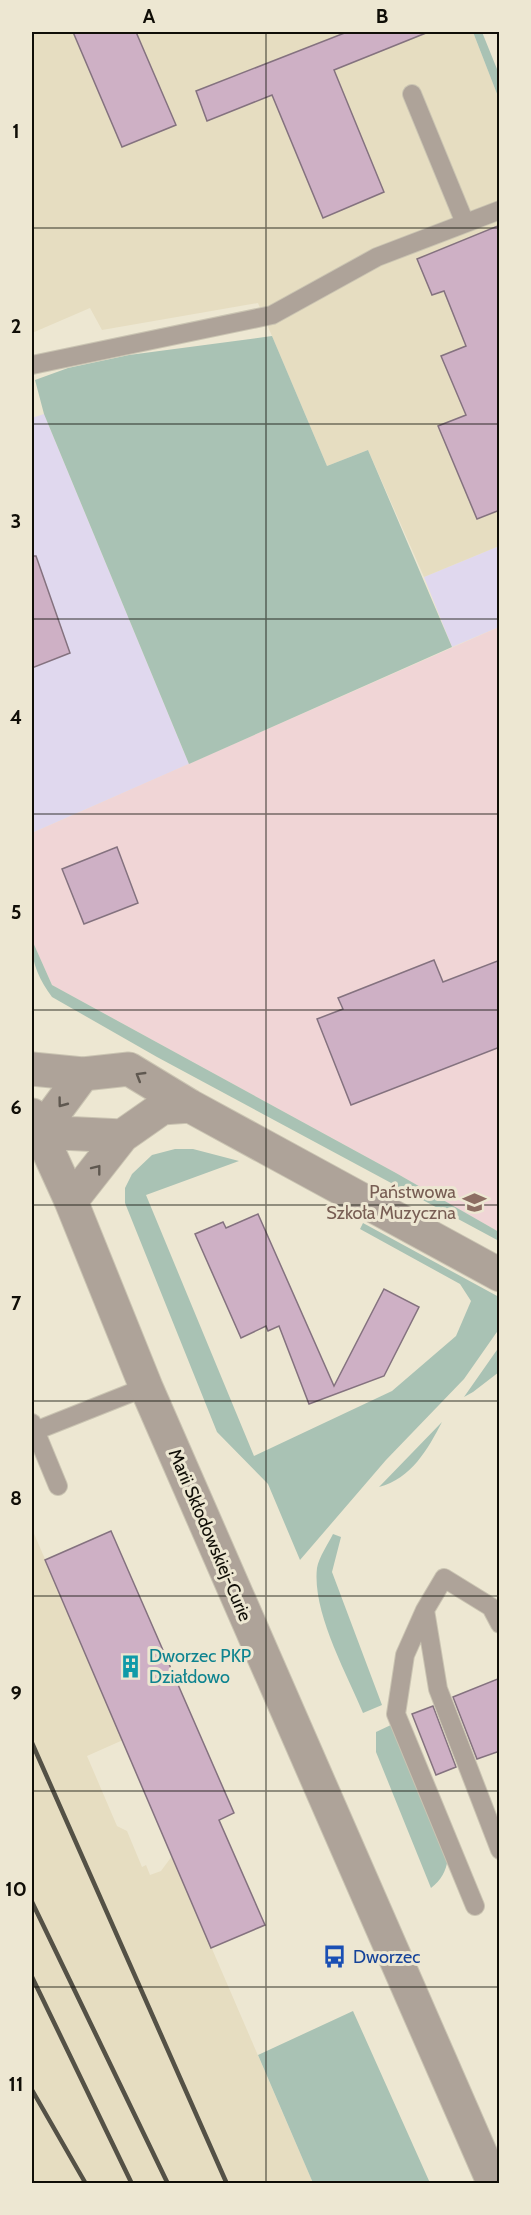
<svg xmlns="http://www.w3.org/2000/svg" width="531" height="2215" viewBox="0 0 531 2215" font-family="Cabin,sans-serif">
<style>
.commercial{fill:#e0d8ee}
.built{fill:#e6ddc1}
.education{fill:#f0d5d6}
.green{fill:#a9c2b4}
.building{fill:#ceb0c5;stroke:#84727f;stroke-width:1.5}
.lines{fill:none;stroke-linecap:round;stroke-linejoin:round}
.service-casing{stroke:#cac4b2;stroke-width:20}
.minor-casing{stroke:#cac4b2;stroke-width:35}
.service{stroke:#aea399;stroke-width:18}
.minor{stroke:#aea399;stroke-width:33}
.rail{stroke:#545146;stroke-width:4.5}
.oneway{stroke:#5f5850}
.grid{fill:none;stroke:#100e07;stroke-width:1.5;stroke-opacity:0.55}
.labels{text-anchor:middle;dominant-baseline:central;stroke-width:6;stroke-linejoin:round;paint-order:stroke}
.education-label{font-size:18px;fill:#785e54;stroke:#ede7d2;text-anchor:end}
.street-label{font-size:18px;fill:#100e07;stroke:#ede7d2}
.culture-label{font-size:18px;fill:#0d838f;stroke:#ede7d2;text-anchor:start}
.transit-label{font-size:18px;fill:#164399;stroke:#ede7d2;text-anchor:start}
.neatline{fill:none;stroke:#100e07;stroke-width:2}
.grid-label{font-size:20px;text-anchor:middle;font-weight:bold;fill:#100e07}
</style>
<rect width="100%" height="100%" fill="#ede7d2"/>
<!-- commercial -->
<path class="commercial" d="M 44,414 L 189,764 L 32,833 L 32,418 Z
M 499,546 L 499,627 L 452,647 L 424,577 Z"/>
<!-- built -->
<path class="built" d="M 32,32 L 473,32 L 499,99 L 499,546 L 424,577 L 368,450 L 327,466 L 258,303 L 102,330 L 90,308 L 32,333 Z
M 32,1529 L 123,1740 L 87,1756 L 117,1826 L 127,1831 L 142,1867 L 146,1865 L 150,1875 L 161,1871 L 172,1856 L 313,2183 L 32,2183 Z"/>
<!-- education -->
<path class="education" d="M 499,627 L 499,1232 L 396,1173 L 52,985 L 32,940 L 32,833 Z"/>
<!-- green -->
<path class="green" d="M 473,32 L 482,32 L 499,74 L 499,99 Z
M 272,336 L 327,466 L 368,450 L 452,647 L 189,764 L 44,414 L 35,380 L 68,368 L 129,355 Z
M 32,940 L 52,985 L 396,1173 L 499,1232 L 499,1241 L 157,1057 L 52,997 C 39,979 31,963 32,940 Z
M 175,1149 L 193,1149 L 239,1161 L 146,1195 L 254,1456 L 392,1391 L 456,1336 L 471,1301 L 460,1284 L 360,1229 L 363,1223 L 499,1297 L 499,1329 L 464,1379 L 386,1460 L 300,1560 L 268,1484 L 217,1432 L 125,1203 L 125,1188 L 132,1174 L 152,1155 Z
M 499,1347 L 499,1372 L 473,1392 L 464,1397 Z
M 442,1422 C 428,1449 411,1479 379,1487 Z
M 333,1534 L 341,1537 L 332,1572 L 382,1705 L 363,1713 C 346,1672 312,1612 317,1568 C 319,1557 328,1544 333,1534 Z
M 393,1724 L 448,1858 C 446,1872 441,1880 431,1888 L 376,1752 L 376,1732 Z
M 353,2011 L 430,2183 L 313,2183 L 258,2055 Z"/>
<!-- building -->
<path class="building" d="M 73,32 L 136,32 L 176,125 L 122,147 Z
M 347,32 L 426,33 L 334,70 L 384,192 L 323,218 L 272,95 L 207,121 L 196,91 Z
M 500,225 L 500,510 L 477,519 L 438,426 L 466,415 L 441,356 L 466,346 L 444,291 L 432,295 L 417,259 Z
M 32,556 L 36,556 L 70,653 L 32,668 Z
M 117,847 L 138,903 L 84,924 L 62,869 Z
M 434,960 L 443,982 L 500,960 L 500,1047 L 351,1105 L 317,1019 L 343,1009 L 338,998 Z
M 258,1214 L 334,1386 L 384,1289 L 419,1307 L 384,1376 L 309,1404 L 279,1326 L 268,1331 L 266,1326 L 241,1338 L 195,1234 L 223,1222 L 226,1228 Z
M 111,1531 L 234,1813 L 219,1820 L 265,1925 L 211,1948 L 45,1560 Z
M 500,1678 L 500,1751 L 477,1759 L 453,1697 Z
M 433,1706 L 456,1767 L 436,1775 L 412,1714 Z"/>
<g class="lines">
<defs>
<path id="service" d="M 412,94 L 465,223
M 32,365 L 272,315 L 377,257 L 500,210
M 32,1423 L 58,1486
M 35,1431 L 146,1387
M 425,1610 L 405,1655 L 396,1714 L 475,1906
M 500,1624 L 491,1607 L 444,1578 L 425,1610 L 438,1689 L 500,1850"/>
<path id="minor" d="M 32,1069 L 83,1074 L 129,1069 L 190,1106 L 500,1275
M 32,1115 L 71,1201 L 146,1387 L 494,2184
M 40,1132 L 122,1136
M 40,1132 L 83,1074
M 71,1201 L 122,1136 L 162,1108 L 190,1106"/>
</defs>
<!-- service casing -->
<use href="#service" class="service-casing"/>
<!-- minor casing -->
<use href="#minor" class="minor-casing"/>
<!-- service -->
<use href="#service" class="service"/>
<!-- minor -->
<use href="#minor" class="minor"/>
<!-- rail -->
<path class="rail" d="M 32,1743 L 227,2184
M 32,1902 L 168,2184
M 32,1977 L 132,2184
M 32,2090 L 86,2184"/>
</g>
<!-- one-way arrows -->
<defs><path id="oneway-chevron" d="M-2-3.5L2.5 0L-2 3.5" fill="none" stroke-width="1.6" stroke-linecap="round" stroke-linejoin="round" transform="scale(1.5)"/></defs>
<g class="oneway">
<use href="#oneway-chevron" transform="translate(140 1076) rotate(-149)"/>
<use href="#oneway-chevron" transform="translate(62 1103) rotate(127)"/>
<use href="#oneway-chevron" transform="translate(97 1169) rotate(-52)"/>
</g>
<!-- grid -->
<path class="grid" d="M 266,32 L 266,2184M 32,228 L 500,228M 32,424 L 500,424M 32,619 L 500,619M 32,814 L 500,814M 32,1010 L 500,1010M 32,1205 L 500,1205M 32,1401 L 500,1401M 32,1596 L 500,1596M 32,1791 L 500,1791M 32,1987 L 500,1987"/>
<!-- icons -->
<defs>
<symbol id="school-bare" viewBox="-9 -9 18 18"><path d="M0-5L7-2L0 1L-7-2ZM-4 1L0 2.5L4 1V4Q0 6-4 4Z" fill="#8d6e63" stroke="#ede7d2" stroke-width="2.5" paint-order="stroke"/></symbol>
<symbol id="building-bare" viewBox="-9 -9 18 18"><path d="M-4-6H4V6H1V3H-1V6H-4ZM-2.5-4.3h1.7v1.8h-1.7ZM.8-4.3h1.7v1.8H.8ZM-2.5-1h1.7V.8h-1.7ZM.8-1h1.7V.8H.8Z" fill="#0f9aa8" stroke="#ede7d2" stroke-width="2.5" paint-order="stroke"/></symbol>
<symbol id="bus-bare" viewBox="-9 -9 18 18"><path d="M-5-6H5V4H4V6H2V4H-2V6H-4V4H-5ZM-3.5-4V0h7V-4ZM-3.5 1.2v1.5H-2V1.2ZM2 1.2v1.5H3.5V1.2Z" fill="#1a4fb4" stroke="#ede7d2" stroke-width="2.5" paint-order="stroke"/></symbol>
</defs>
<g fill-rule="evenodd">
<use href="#school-bare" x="458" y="1186" width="33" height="33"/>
<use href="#building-bare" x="114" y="1650" width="33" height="33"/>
<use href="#bus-bare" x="318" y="1940" width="33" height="33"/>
</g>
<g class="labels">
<!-- education labels -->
<g class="education-label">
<text x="456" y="1192">Państwowa<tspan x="456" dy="21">Szkoła Muzyczna</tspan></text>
</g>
<!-- street labels -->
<g class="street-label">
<text transform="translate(210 1535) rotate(67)">Marii Skłodowskiej-Curie</text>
</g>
<!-- culture labels -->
<g class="culture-label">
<text x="149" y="1656">Dworzec PKP<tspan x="149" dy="21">Działdowo</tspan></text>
</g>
<!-- transit labels -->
<g class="transit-label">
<text x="353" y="1957">Dworzec</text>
</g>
</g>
<!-- border -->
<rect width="531" height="2215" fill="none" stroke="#ede7d2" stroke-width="66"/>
<rect x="33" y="33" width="465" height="2149" class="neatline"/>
<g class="grid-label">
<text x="149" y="23">A</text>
<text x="382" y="23">B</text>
<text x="16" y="138">1</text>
<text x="16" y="333">2</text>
<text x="16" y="528">3</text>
<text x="16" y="724">4</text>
<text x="16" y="919">5</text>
<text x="16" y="1114">6</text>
<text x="16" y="1310">7</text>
<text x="16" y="1505">8</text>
<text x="16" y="1700">9</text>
<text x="16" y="1896">10</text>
<text x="16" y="2091">11</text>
</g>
</svg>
